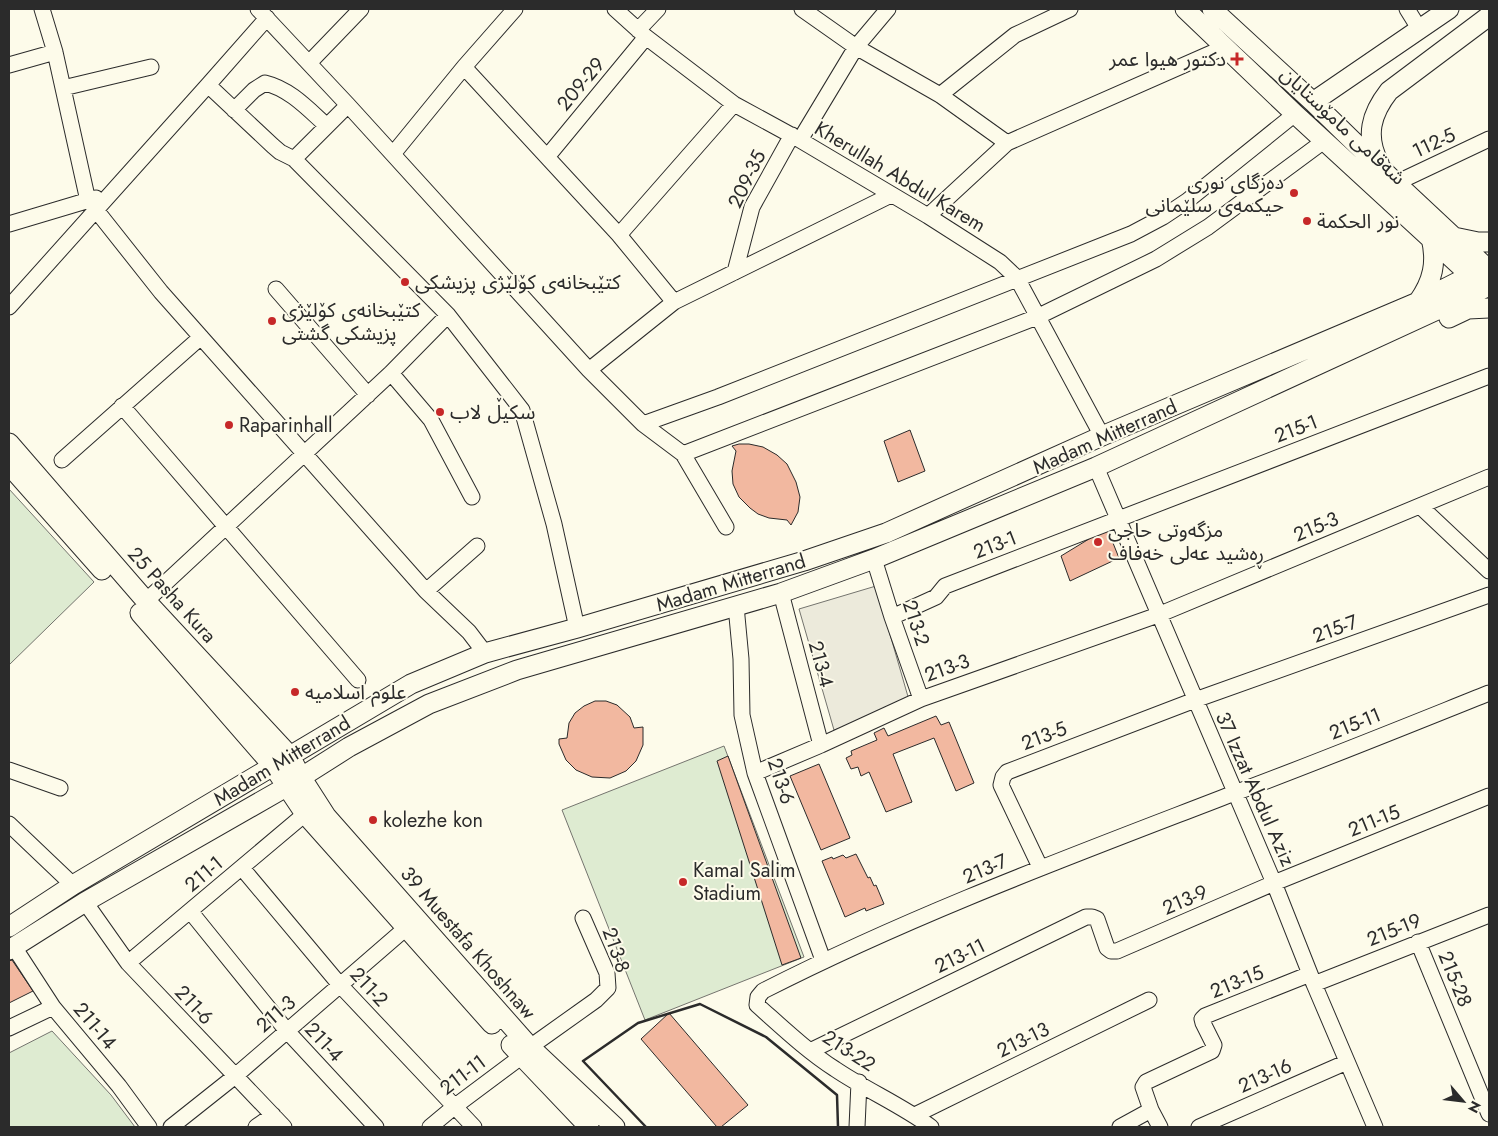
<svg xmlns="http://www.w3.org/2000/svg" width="1498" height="1136" viewBox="0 0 1498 1136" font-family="Jost,'Noto Sans Arabic',sans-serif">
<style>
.green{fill:#deebd1;stroke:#74746e}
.parking{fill:#eceadb;stroke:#74746e}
.building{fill:#f2b8a0;stroke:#2b2b2b}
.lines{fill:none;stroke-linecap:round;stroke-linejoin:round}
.minor-casing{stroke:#2b2b2b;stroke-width:17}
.major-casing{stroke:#2b2b2b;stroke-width:21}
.minor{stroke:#fdfbea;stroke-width:15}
.major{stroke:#fdfbea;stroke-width:19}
.wall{stroke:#2b2b2b;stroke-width:2.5}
.poi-dot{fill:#c62828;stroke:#fdfbea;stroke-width:2}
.labels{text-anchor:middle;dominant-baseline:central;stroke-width:4;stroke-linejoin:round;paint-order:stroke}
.poi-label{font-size:20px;fill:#2b2b2b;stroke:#fdfbea;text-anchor:start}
.street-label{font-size:20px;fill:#2b2b2b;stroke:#fdfbea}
</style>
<rect width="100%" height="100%" fill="#fdfbea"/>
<!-- green -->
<path class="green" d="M 9,489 L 94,582 L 9,665 Z
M 724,746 L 804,957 L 645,1020 L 562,810 Z
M 52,1031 L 111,1095 L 135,1127 L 9,1127 L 9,1053 Z"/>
<!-- parking -->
<path class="parking" d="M 876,586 L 911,707 L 834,730 L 799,609 Z"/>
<!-- building -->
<path class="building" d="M 910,430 L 925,471 L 898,482 L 884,441 Z
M 739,444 L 749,444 L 763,447 L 777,455 L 787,464 L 796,482 L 800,497 L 798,512 L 791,525 L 787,520 L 769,518 L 758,514 L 750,508 L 739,497 L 733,484 L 732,471 L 736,451 L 732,446 Z
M 1107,528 L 1119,558 L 1070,581 L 1061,556 Z
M 595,701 L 606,701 L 617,705 L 630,717 L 634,728 L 643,727 L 643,745 L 636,761 L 626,771 L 610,778 L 592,777 L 576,770 L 566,760 L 559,744 L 559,739 L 567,738 L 569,723 L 575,713 L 584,706 Z
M 936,716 L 941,725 L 949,722 L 974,783 L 956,791 L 934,738 L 893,754 L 912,802 L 886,812 L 869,772 L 861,776 L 858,767 L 851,769 L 846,758 L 852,755 L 851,751 L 877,740 L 874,733 L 884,728 L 888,736 Z
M 728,756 L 801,958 L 782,965 L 717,761 Z
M 819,764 L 850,838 L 821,850 L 790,776 Z
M 856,854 L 868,878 L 870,877 L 874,886 L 876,885 L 884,904 L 866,911 L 865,908 L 845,917 L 822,861 L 832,857 L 833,859 L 843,855 L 846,858 Z
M 12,960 L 33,991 L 9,1003 L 9,961 Z
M 669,1013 L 748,1105 L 721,1127 L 717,1127 L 641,1039 Z"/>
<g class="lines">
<defs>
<path id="minor" d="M 42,9 L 55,52 L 88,201
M 258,9 L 348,105 L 589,370 L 643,424 L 683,454 L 726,527
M 615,9 L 646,37 L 734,104 L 800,140 L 928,216 L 1000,262 L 1017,278 L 1102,436
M 802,9 L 856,47 L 940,95 L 1007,143
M 1407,9 L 1420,30
M 638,30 L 658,9
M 309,63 L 361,9
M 9,65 L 55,52
M 464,67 L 619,235 L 674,302
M 208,85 L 273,146 L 280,152 L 294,159 L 448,315 L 522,410 L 554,524 L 577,628
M 63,88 L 151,67
M 940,95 L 1015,35 L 1070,9
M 234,110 L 254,90 L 265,83 C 290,89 308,109 327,126
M 800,140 L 856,47 L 888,9
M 393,154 L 464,67 L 515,9
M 547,157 L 646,37
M 294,159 L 348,105
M 1396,183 L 1489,139
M 96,210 L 161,292 L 426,591 L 469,632 L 485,653
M 928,216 L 1007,143 L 1225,47
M 9,224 L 96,198
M 619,235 L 734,104
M 735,272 L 752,207 L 792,135
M 276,289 L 368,395
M 9,307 L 208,85 L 267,18
M 589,370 L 674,302 L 891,195
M 391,373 L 431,420 L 472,497
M 122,406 L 358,680
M 643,424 L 718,397 L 1131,234 L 1163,217 L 1187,201 L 1295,114
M 683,454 L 1037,317 L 1156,259 L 1208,227 L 1324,141
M 62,460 L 201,337
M 1096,467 L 1274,883 L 1314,984 L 1375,1127
M 1420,506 L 1489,571
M 874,559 L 892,617 L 921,699
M 426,591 L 477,546
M 781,593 L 821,745
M 146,601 L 391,373 L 448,315
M 736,606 L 741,659 L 742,715 L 755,773 L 823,960
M 892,617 L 936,597 L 945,586 L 1489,376
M 9,770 L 60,788
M 755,773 L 821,745 L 921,699 L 1158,615 L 1489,477
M 9,824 L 73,885
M 1040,867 L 1001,785 L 1003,777 L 1007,772 L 1195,700 L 1489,595
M 242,868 L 340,985 L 474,1127
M 85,902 L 128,963 L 284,1127
M 190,911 L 287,1031 L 376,1127
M 1418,942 L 1489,1114
M 14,947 L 53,1007 L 119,1086 L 149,1127
M 128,963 L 305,814
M 1314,984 L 1489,915
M 9,1028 L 53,1007
M 530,1047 L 596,1000 L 608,988 L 607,973 L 583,918
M 810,1051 L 1086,917 L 1092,917 L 1097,919 L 1107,948 L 1111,951 L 1117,951 L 1274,883 L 1489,796
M 915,1115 L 1149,1000
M 171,1127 L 234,1077 L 406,928
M 256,1127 L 273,1115
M 430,1127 L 454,1107 L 521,1057
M 857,1127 L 859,1082
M 931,1127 C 901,1105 866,1090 835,1069 C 807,1051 783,1028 757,1005 L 758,997 L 763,991 C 914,914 1074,855 1232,794 C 1318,762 1404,727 1489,693
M 1120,1127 L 1151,1110
M 1160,1127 L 1151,1110 L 1143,1087 L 1146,1082 L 1212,1051 L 1214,1045 L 1203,1023 L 1202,1019 L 1205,1016 L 1310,974
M 1199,1127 L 1347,1062"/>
<path id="major" d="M 1185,9 L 1295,114 L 1480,284
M 1212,9 L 1313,102 L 1396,183 L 1489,270
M 1313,102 L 1449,9
M 1379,163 C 1365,136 1371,114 1389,91 L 1489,16
M 1454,237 L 1478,242 L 1489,242
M 1418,302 C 1433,281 1437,262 1431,238
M 1449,318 L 1468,309 L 1489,308
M 9,443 L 146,601 L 290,756 L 301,777 L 326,816 L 530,1047 L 615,1127
M 9,465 L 102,570
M 140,613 L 273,766 L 305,814 L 492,1024
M 9,927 L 73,885 L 411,684 L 485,653 L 577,628 L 804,561 L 886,533 L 1102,436 L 1418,302 L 1487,267
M 9,950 L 85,902 L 286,787 L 349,747 L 429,704 L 517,670 L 781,593 L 874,559 L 1096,467 L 1489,286
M 511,1045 L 589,1127"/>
</defs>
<!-- minor casing -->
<use href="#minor" class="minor-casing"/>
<!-- major casing -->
<use href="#major" class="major-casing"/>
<!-- minor -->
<use href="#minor" class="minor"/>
<!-- major -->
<use href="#major" class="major"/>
<!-- wall -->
<path class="wall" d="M 646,1127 L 583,1061 L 638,1023 L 700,1004 L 766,1037 L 837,1095 L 838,1127"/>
</g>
<!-- markers -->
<g class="poi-dot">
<path d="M1234.5 51.5h5v5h5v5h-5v5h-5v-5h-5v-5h5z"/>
<circle cx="1294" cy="193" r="5"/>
<circle cx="1307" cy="221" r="5"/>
<circle cx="405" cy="282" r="5"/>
<circle cx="272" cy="321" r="5"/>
<circle cx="440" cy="412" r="5"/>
<circle cx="229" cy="425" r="5"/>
<circle cx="1098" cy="542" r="5"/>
<circle cx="295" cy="692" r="5"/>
<circle cx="373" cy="820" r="5"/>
<circle cx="683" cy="882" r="5"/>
</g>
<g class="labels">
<!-- poi labels -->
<g class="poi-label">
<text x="1226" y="59" text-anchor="end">دكتور هيوا عمر</text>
<text x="1284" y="182" text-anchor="end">دەزگای نوری<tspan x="1284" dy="23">حیکمەی سلێمانی</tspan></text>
<text x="1317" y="221">نور الحكمة</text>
<text x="415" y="282">كتێبخانە‌ی كۆلێژی پزیشكی</text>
<text x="282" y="310">کتێبخانەی کۆلێژی<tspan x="282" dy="23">پزیشکی گشتی</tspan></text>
<text x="450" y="412">سكیڵ لاب</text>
<text x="239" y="425">Raparinhall</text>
<text x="1108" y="530">مزگەوتی حاجی<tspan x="1108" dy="23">ڕەشید عەلی خەفاف</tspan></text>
<text x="305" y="692">علوم اسلاميه</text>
<text x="383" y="820">kolezhe kon</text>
<text x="693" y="870">Kamal Salim<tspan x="693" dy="23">Stadium</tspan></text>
</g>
<!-- street labels -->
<g class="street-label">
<text transform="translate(581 84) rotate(-50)">209-29</text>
<text transform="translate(1343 126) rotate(43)">شەقامی مامۆستایان</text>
<text transform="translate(1434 143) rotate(-25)">112-5</text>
<text transform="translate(900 177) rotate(31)">Kherullah Abdul Karem</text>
<text transform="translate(747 179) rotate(-64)">209-35</text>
<text transform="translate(1296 429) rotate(-21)">215-1</text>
<text transform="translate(1105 437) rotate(-24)">Madam Mitterrand</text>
<text transform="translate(1316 527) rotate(-23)">215-3</text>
<text transform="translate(995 545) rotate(-21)">213-1</text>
<text transform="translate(731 583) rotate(-17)">Madam Mitterrand</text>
<text transform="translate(172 595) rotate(48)">25 Pasha Kura</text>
<text transform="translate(916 623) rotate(72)">213-2</text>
<text transform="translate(1335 629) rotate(-20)">215-7</text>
<text transform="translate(821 664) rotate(75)">213-4</text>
<text transform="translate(947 668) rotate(-20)">213-3</text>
<text transform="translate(1355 724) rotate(-22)">215-11</text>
<text transform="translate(1044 736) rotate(-21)">213-5</text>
<text transform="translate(282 761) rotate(-31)">Madam Mitterrand</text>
<text transform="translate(781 781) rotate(72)">213-6</text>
<text transform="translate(1255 789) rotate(66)">37 Izzat Abdul Aziz</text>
<text transform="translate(1374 821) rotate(-22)">211-15</text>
<text transform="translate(985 869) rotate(-23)">213-7</text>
<text transform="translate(204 874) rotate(-40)">211-1</text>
<text transform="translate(1185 900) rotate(-23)">213-9</text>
<text transform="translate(1394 930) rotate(-22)">215-19</text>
<text transform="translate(468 943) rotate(49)">39 Muestafa Khoshnaw</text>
<text transform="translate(616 950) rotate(71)">213-8</text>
<text transform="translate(960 956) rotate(-26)">213-11</text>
<text transform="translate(1455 979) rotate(68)">215-28</text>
<text transform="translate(1237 982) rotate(-22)">213-15</text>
<text transform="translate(369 987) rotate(47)">211-2</text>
<text transform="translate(194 1005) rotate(47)">211-6</text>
<text transform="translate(276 1014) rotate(-41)">211-3</text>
<text transform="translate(95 1026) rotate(50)">211-14</text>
<text transform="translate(1023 1040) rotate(-26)">213-13</text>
<text transform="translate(324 1042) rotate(47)">211-4</text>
<text transform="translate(849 1051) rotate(33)">213-22</text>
<text transform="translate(463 1075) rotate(-37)">211-11</text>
<text transform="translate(1265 1076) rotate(-24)">213-16</text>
</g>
</g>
<!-- border -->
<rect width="1498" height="1136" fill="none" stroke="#2b2b2b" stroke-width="20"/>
<!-- north arrow -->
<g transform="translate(1463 1101) rotate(118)" stroke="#fdfbea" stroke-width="4" paint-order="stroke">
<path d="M0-4L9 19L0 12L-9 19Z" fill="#2b2b2b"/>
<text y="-8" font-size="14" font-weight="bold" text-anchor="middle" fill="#2b2b2b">N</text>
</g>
</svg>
